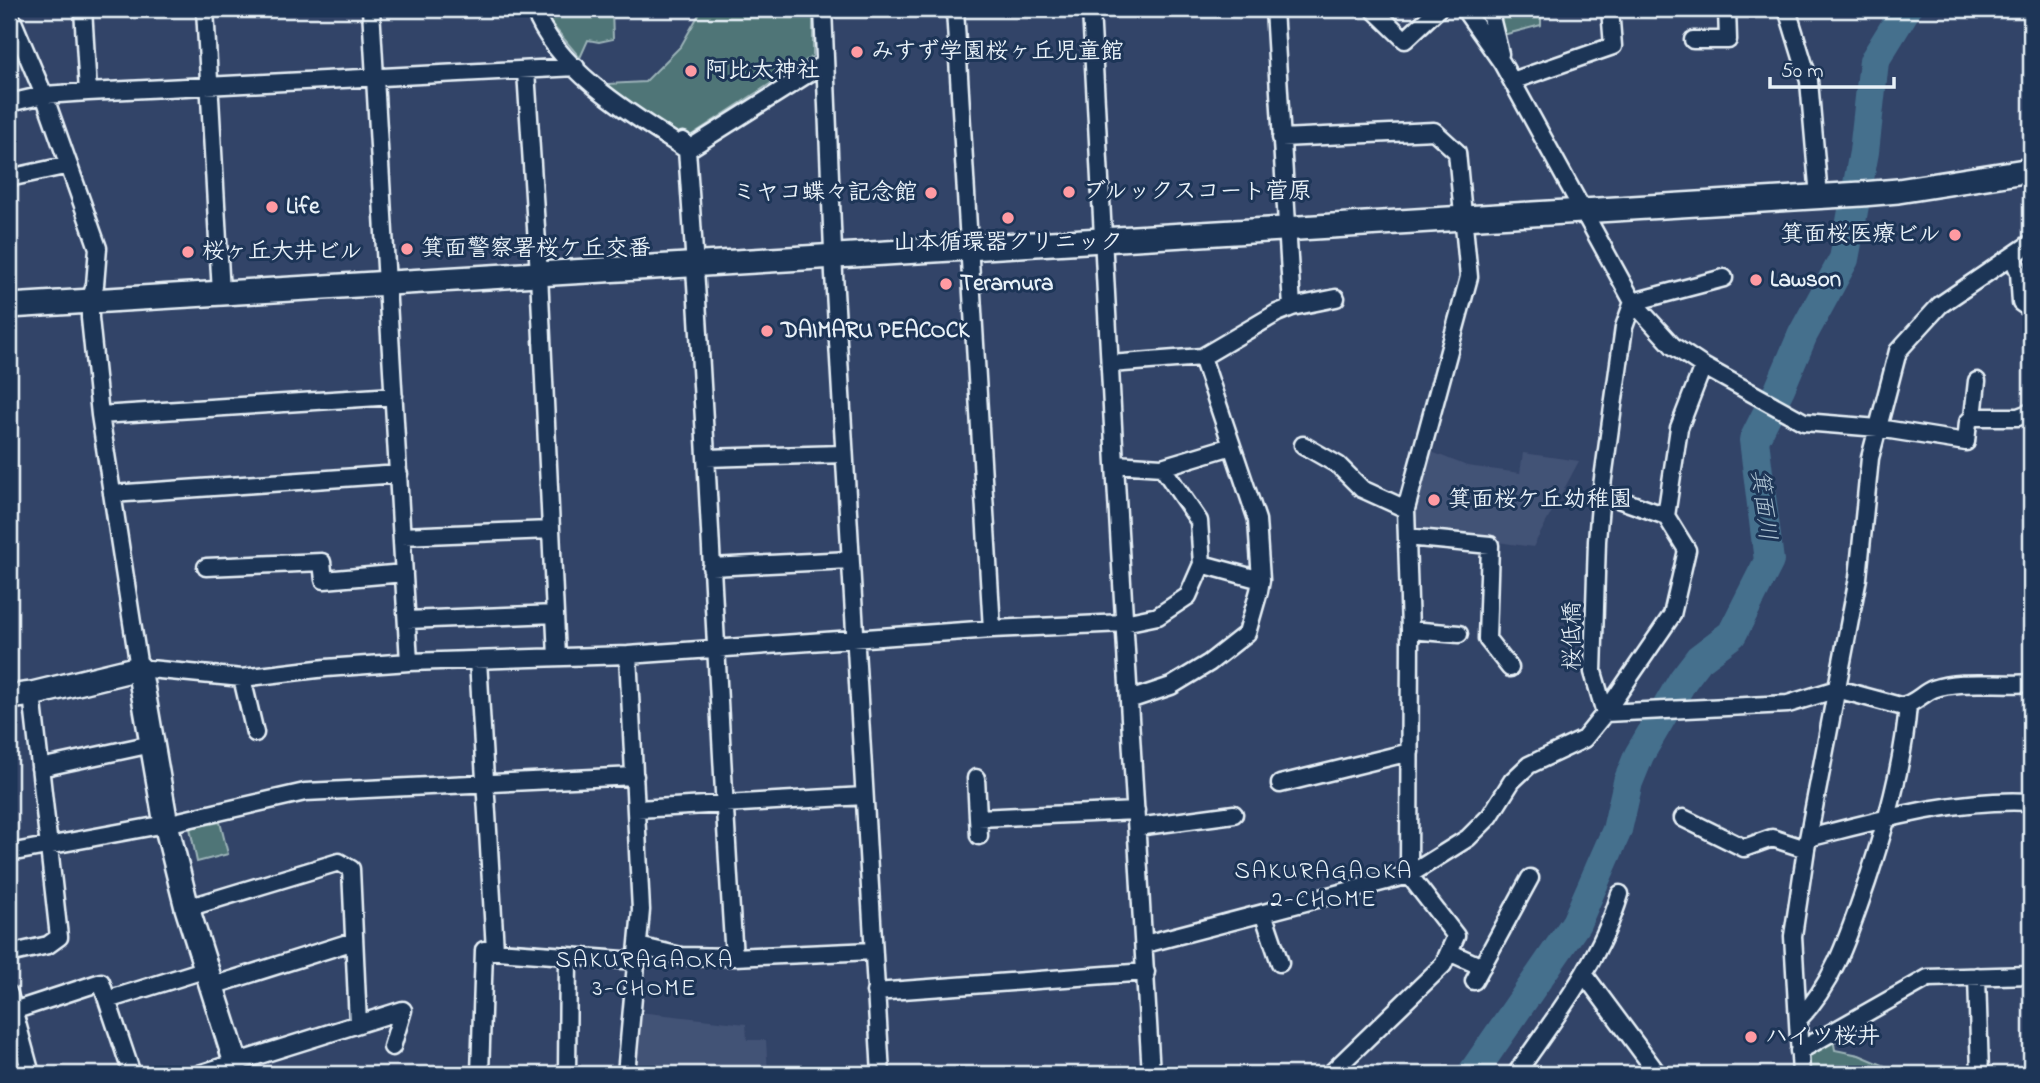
<svg xmlns="http://www.w3.org/2000/svg" width="2040" height="1083" viewBox="0 0 2040 1083" font-family="'Indie Flower','Klee One',sans-serif">
<style>
.built{fill:#435276}
.green{fill:#507577;stroke:#9cb3b8;stroke-width:2}
.lines{fill:none;stroke-linecap:round;stroke-linejoin:round}
.river{stroke:#456f8d;stroke-width:30}
.street-casing{stroke:#e8f1f8;stroke-width:21}
.secondary-casing{stroke:#e8f1f8;stroke-width:28}
.street{stroke:#1d3557;stroke-width:16}
.secondary{stroke:#1d3557;stroke-width:23}
.poi-dot{fill:#ff9aa2;stroke:#1d3557;stroke-width:2.5}
.labels{text-anchor:middle;dominant-baseline:central;stroke-width:6;stroke-linejoin:round;paint-order:stroke}
.poi-label{font-size:23px;font-weight:bold;fill:#e8f1f8;stroke:#1d3557;text-anchor:start}
.street-label{font-size:23px;fill:#e8f1f8;stroke:#1d3557}
.water-label{font-size:24px;font-style:italic;fill:#afc4d3;stroke:#1d3557}
.neighbourhood-label{font-size:24px;letter-spacing:2px;fill:#e8f1f8;stroke:#1d3557}
</style>
<rect width="100%" height="100%" fill="#324468"/>
<filter id="ink" filterUnits="userSpaceOnUse"><feTurbulence type="fractalNoise" baseFrequency=".0143" numOctaves="2"/><feDisplacementMap in="SourceGraphic" scale="14" xChannelSelector="R" yChannelSelector="G"/><feConvolveMatrix kernelMatrix="1 2 1 2 8 2 1 2 1" color-interpolation-filters="sRGB"/></filter>
<g filter="url(#ink)">
<!-- built -->
<path class="built" d="M 1429,451 L 1467,466 L 1520,473 L 1523,453 L 1579,461 L 1533,547 L 1412,530 L 1415,500 Z
M 639,1012 L 746,1024 L 747,1040 L 766,1040 L 768,1074 L 636,1074 Z"/>
<!-- green -->
<path class="green" d="M 543,9 L 612,9 L 613,39 L 599,42 L 588,40 L 580,58 L 544,15 Z
M 702,9 L 813,9 L 813,56 L 690,136 L 675,136 L 606,84 L 645,82 L 681,46 Z
M 1497,9 L 1551,9 L 1551,11 L 1541,13 L 1541,25 L 1503,35 Z
M 220,822 L 228,854 L 197,862 L 190,828 Z
M 1833,1038 L 1835,1050 L 1859,1055 L 1904,1074 L 1810,1074 L 1809,1055 Z"/>
<g class="lines">
<!-- river -->
<path class="river" d="M 1472,1074 L 1576,923 L 1617,830 L 1628,782 L 1639,755 L 1683,680 L 1699,659 L 1732,634 L 1769,561 L 1754,440 L 1780,388 L 1803,334 L 1844,259 L 1864,152 L 1874,61 L 1906,9"/>
<defs>
<path id="street" d="M 83,9 L 88,92
M 205,9 L 221,293
M 371,9 L 409,662
M 534,9 C 556,70 635,117 687,150 C 707,419 716,688 734,957
M 823,9 L 834,274 L 881,1074
M 955,9 L 992,629
M 1091,9 L 1115,464 L 1151,1074
M 1274,9 L 1292,307
M 1373,9 L 1405,40 L 1438,9
M 1464,9 L 1502,63 L 1633,302 L 1673,346 L 1703,366 L 1804,422 L 1878,428 L 1966,442 L 1968,422 L 1973,417 L 1977,381
M 1489,9 L 1500,54
M 1787,9 L 1809,81 L 1819,197
M 9,12 L 44,95 L 98,248 L 95,285 L 90,301 L 90,318 L 100,415 L 139,668 L 242,678 L 326,668 L 409,662 L 628,655 L 992,629 L 1124,623 L 1158,616 L 1188,596 L 1202,564 L 1199,521 L 1162,467
M 1693,40 L 1728,40 L 1727,9
M 526,71 L 539,274 L 557,657
M 1512,81 L 1613,46 L 1610,9
M 9,103 L 44,95 L 88,92 L 576,67
M 1281,138 L 1434,131 L 1457,152 L 1469,277 L 1406,509 L 1410,630 L 1409,875 L 1456,936 L 1443,965 L 1330,1074
M 683,141 L 687,150 L 825,63
M 9,178 L 69,165
M 2012,256 L 2019,272 L 2021,303 L 2031,310
M 1724,278 L 1633,302 L 1624,327 L 1601,493 L 1597,541 L 1593,672 L 1605,713 L 1788,704 L 1837,689 L 1900,706 C 1914,705 1921,694 1933,689 C 1960,679 2002,686 2031,683
M 1110,364 L 1202,357 L 1277,313 L 1292,307 L 1336,298
M 100,415 L 394,396
M 1973,417 L 2018,417 L 2031,412
M 1303,445 L 1338,465 L 1362,489 L 1406,509
M 706,458 L 844,454
M 1115,464 L 1162,467 L 1232,446
M 1601,493 L 1666,516
M 112,494 L 399,474
M 402,536 L 551,530
M 1407,537 L 1490,545 L 1487,639 L 1510,668
M 1202,564 L 1261,580
M 206,567 L 322,562 L 324,580 L 404,573
M 711,567 L 850,560
M 407,620 L 555,614
M 1410,630 L 1459,634
M 478,660 L 495,950
M 242,678 L 255,733
M 1129,700 L 1171,686 L 1209,663 L 1247,633 L 1259,591 L 1261,580 L 1257,520 L 1202,357
M 40,768 L 152,744
M 976,778 L 979,836
M 1280,784 L 1410,752
M 637,809 L 864,796
M 978,818 L 1136,811
M 1683,818 L 1744,848 L 1772,838 L 1806,849
M 1137,827 L 1234,814
M 1808,838 C 1881,820 1955,798 2031,802
M 9,853 L 166,824 L 305,792 L 635,776
M 187,908 L 339,862 L 351,869 L 358,1024
M 1263,913 L 1280,963
M 1145,944 L 1409,875 L 1468,838 L 1490,816 L 1512,781 L 1529,765 L 1584,739 L 1605,713 L 1672,615 L 1687,550 L 1666,516 L 1679,428 L 1703,366
M 638,946 L 681,956 L 734,957 L 873,951
M 1449,952 L 1482,967
M 9,954 L 48,945 L 59,937 L 32,694
M 1584,974 L 1658,1074
M 1977,976 L 1980,1074
M 1474,981 L 1530,878
M 212,986 L 354,941
M 875,992 L 1146,972
M 9,994 L 31,1074
M 107,1000 L 207,969
M 13,1011 L 101,982 L 132,1074
M 1798,1020 C 1835,982 1850,931 1867,882 C 1886,824 1903,767 1908,705
M 1799,1051 L 1928,978 L 2031,975
M 199,1074 L 403,1010 L 392,1047
M 480,1074 L 484,950 L 637,961
M 567,1074 L 568,956
M 626,1074 L 641,910 L 628,655
M 1520,1074 L 1518,1071 C 1556,1016 1601,959 1620,894
M 1801,1074 L 1793,936 L 1806,849 L 1858,578 L 1870,458 L 1898,351 L 1940,305 L 2031,243"/>
<path id="secondary" d="M 9,306 L 1862,194 L 1898,191 L 2031,170
M 9,697 L 32,694 L 139,668 L 166,824 L 187,908 L 236,1063"/>
</defs>
<!-- street casing -->
<use href="#street" class="street-casing"/>
<!-- secondary casing -->
<use href="#secondary" class="secondary-casing"/>
<!-- street -->
<use href="#street" class="street"/>
<!-- secondary -->
<use href="#secondary" class="secondary"/>
</g>
</g>
<!-- markers -->
<g class="poi-dot">
<circle cx="857" cy="52" r="7"/>
<circle cx="691" cy="71" r="7"/>
<circle cx="1069" cy="192" r="7"/>
<circle cx="931" cy="193" r="7"/>
<circle cx="272" cy="207" r="7"/>
<circle cx="1008" cy="218" r="7"/>
<circle cx="1955" cy="235" r="7"/>
<circle cx="407" cy="249" r="7"/>
<circle cx="188" cy="252" r="7"/>
<circle cx="1756" cy="280" r="7"/>
<circle cx="946" cy="284" r="7"/>
<circle cx="767" cy="331" r="7"/>
<circle cx="1434" cy="500" r="7"/>
<circle cx="1751" cy="1037" r="7"/>
</g>
<g class="labels">
<!-- poi labels -->
<g class="poi-label">
<text x="871" y="52">みすず学園桜ヶ丘児童館</text>
<text x="705" y="71">阿比太神社</text>
<text x="1083" y="192">ブルックスコート菅原</text>
<text x="917" y="193" text-anchor="end">ミヤコ蝶々記念館</text>
<text x="286" y="207">Life</text>
<text x="1941" y="235" text-anchor="end">箕面桜医療ビル</text>
<text x="1008" y="243" text-anchor="middle">山本循環器クリニック</text>
<text x="421" y="249">箕面警察署桜ケ丘交番</text>
<text x="202" y="252">桜ヶ丘大井ビル</text>
<text x="1770" y="280">Lawson</text>
<text x="960" y="284">Teramura</text>
<text x="781" y="331">DAIMARU PEACOCK</text>
<text x="1448" y="500">箕面桜ケ丘幼稚園</text>
<text x="1765" y="1037">ハイツ桜井</text>
</g>
<!-- street labels -->
<g class="street-label">
<text transform="translate(1573 636) rotate(-90)">桜低橋</text>
</g>
<!-- water labels -->
<g class="water-label">
<text transform="translate(1762 505) rotate(83)">箕面川</text>
</g>
<!-- neighbourhood labels -->
<g class="neighbourhood-label">
<text x="1324" y="872">SAKURAGAOKA<tspan x="1324" dy="28">2-CHOME</tspan></text>
<text x="645" y="961">SAKURAGAOKA<tspan x="645" dy="28">3-CHOME</tspan></text>
</g>
</g>
<!-- margin -->
<rect width="2040" height="1083" fill="none" stroke="#1d3557" stroke-width="35"/>
<rect x="18" y="18" width="2005" height="1048" fill="none" stroke="#e8f1f8" stroke-width="2.5" filter="url(#ink)"/>
<!-- scale -->
<path d="M1770 77v10h124v-10" fill="none" stroke="#e8f1f8" stroke-width="3.5"/>
<text x="1781" y="77" font-size="21" fill="#e8f1f8" stroke="#1d3557" stroke-width="5" paint-order="stroke">50 m</text>
</svg>
